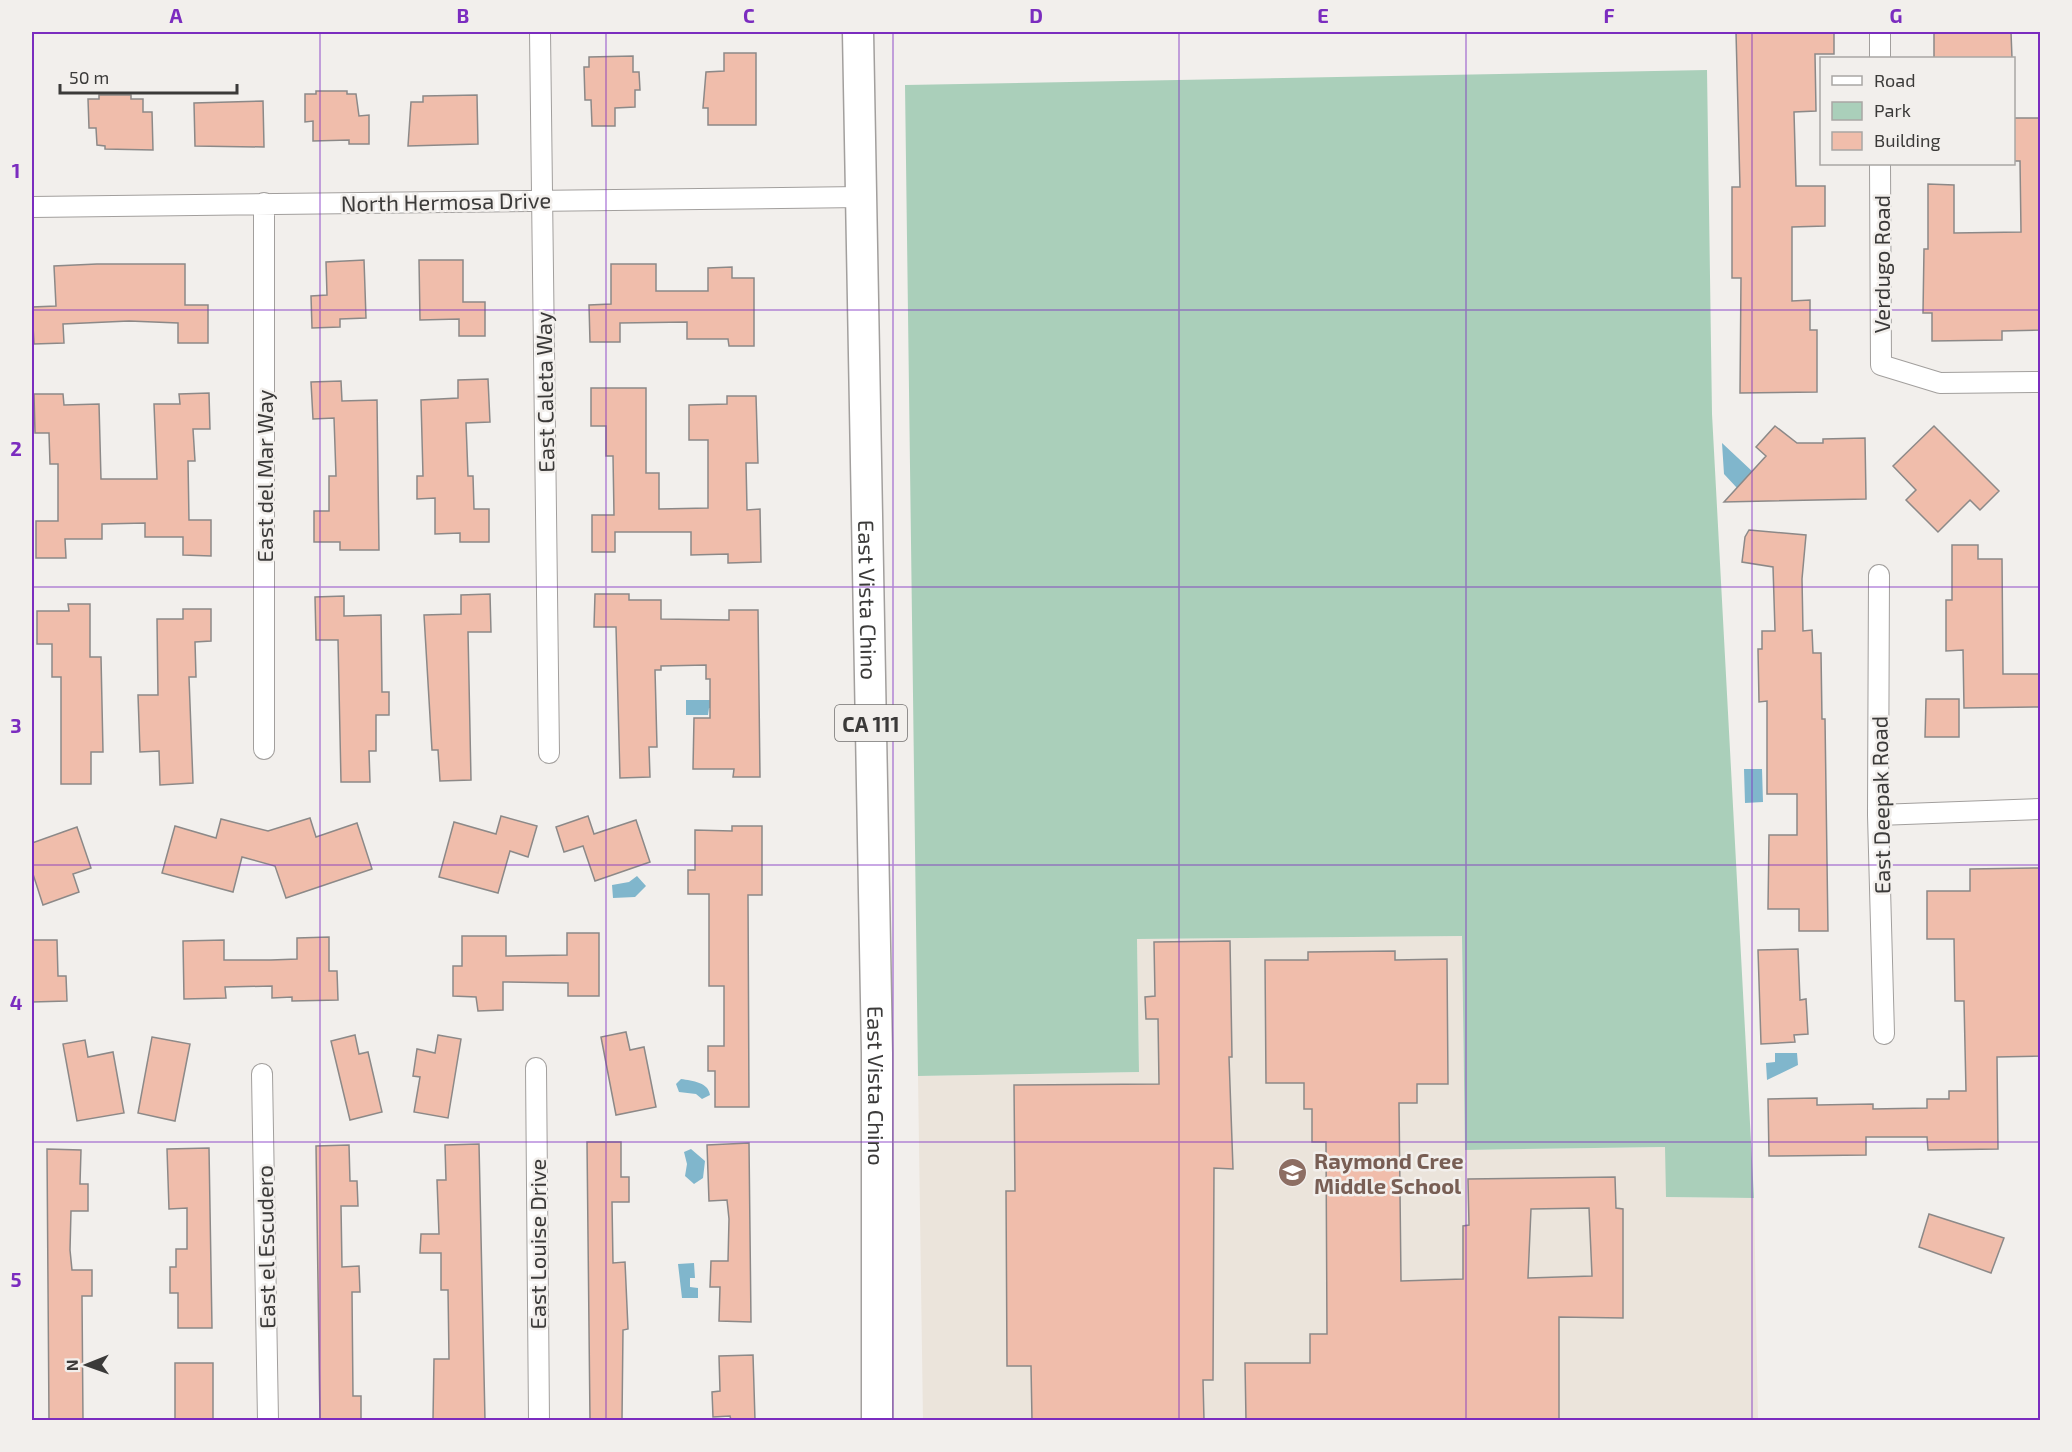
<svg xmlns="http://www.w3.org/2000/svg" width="2072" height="1452" viewBox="0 0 2072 1452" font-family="'Exo 2',sans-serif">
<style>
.built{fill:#ebe4db}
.green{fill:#aacfba}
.water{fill:#80b6cc}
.building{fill:#f0bdab;stroke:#8c8988;stroke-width:1.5;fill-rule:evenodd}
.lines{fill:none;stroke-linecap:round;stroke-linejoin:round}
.street-casing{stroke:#a29f9d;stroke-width:22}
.primary-casing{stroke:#a29f9d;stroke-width:33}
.street{stroke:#fff;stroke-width:20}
.primary{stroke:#fff;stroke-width:30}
.grid{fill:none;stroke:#7b2cbf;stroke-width:1.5;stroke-opacity:0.55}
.labels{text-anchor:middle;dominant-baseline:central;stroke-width:5;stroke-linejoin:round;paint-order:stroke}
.shield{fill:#f2efec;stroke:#72706f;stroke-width:1.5}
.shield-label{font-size:21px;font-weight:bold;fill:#3b3a39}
.street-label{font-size:22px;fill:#3b3a39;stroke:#f2efec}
.education-label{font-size:22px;font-weight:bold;fill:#785e54;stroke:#f2efec;text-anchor:start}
.neatline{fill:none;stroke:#7b2cbf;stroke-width:2}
.grid-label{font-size:20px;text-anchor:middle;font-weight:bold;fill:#7b2cbf}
</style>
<rect width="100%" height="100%" fill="#f2efec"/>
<!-- built -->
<path class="built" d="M 1462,936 L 1465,1150 L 1666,1147 L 1666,1197 L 1754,1198 L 1758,1420 L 923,1420 L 918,1076 L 1139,1072 L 1137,939 Z"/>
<!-- green -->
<path class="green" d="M 1707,70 L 1712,414 L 1754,1198 L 1666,1197 L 1665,1147 L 1465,1150 L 1462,936 L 1137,939 L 1139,1072 L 918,1076 L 905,85 Z"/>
<!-- water -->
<path class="water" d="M 1722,443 L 1753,472 L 1737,488 L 1724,474 Z
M 686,700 L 729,700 L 729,707 L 709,708 L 708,715 L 686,715 Z
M 1744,769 L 1762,769 L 1763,802 L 1745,803 Z
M 637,876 L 646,886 L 635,897 L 613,898 L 612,885 L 629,882 Z
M 1775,1053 L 1797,1053 L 1798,1065 L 1767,1080 L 1766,1063 L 1775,1062 Z
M 681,1079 C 693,1081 708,1082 710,1095 L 702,1099 L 696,1094 L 679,1092 L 676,1084 Z
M 691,1149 L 705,1161 L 703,1178 L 694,1184 L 685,1176 L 687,1164 L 684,1152 Z
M 694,1263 L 695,1278 L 690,1278 L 690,1287 L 698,1288 L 698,1298 L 682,1298 L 678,1264 Z"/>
<!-- building -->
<path class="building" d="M 1736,32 L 1834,32 L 1834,54 L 1815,54 L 1816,111 L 1794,112 L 1796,186 L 1825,186 L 1825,226 L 1792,227 L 1792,301 L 1810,300 L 1810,330 L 1817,330 L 1817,392 L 1740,393 L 1741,278 L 1732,278 L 1732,187 L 1740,187 Z
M 1934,32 L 2011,32 L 2012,58 L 1934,58 Z
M 724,53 L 756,53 L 756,125 L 708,125 L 708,108 L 703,108 L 706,72 L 724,71 Z
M 633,56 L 633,72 L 639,72 L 640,90 L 635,90 L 635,107 L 615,108 L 615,126 L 592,126 L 591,100 L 585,100 L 584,67 L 589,67 L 589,57 Z
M 316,91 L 347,91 L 347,94 L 356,94 L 359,116 L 369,115 L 369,144 L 349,144 L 349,140 L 313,141 L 313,121 L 305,122 L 305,94 L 316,94 Z
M 99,95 L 131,95 L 131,99 L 143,99 L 143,112 L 152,112 L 153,150 L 105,149 L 105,146 L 97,145 L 96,128 L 89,128 L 88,99 L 99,99 Z
M 477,95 L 478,144 L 408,146 L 411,102 L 423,102 L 423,96 Z
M 263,101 L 264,147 L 195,146 L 194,103 Z
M 2013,118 L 2040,118 L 2040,330 L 2002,331 L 2002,340 L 1932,341 L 1932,313 L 1923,313 L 1924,249 L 1928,249 L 1928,184 L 1954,185 L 1954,233 L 2021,232 L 2020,161 L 2013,161 Z
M 364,260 L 366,318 L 340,319 L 340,327 L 312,328 L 311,296 L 327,295 L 326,262 Z
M 419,260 L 463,260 L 463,302 L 485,302 L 485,336 L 459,336 L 459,319 L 420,320 Z
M 97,264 L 185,264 L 185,305 L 208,305 L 208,343 L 178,343 L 178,323 L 129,321 L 63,324 L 64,343 L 34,344 L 32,307 L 56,306 L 54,266 Z
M 611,264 L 656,264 L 656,291 L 708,291 L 708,268 L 732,267 L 732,278 L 754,278 L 754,346 L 729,346 L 728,339 L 687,339 L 687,322 L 620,323 L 620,342 L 590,342 L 589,305 L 611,304 Z
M 488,379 L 490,422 L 466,423 L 468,476 L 473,476 L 474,509 L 489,509 L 489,542 L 460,542 L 460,533 L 435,534 L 435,498 L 417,499 L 417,476 L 423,476 L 421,400 L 458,398 L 458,380 Z
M 341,381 L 342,401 L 377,400 L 379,550 L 340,550 L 340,542 L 314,542 L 314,511 L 329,511 L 329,476 L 336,476 L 334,418 L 313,419 L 311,382 Z
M 591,388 L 646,388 L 646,473 L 659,473 L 659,509 L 708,508 L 708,440 L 689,440 L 689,405 L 727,404 L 727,396 L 756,396 L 758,463 L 746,463 L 747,510 L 760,509 L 761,562 L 728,563 L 728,554 L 691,555 L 691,532 L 615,532 L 615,552 L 592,552 L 592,515 L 614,515 L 613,456 L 606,456 L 606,426 L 591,426 Z
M 209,393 L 210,429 L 193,429 L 195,461 L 188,461 L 189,520 L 211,520 L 211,556 L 183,555 L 183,537 L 145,537 L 145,523 L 102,524 L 102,539 L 65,539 L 66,558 L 36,558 L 36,521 L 58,521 L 58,464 L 50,464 L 49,433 L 35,433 L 34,394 L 63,394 L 64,405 L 99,404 L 101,479 L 157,479 L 154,404 L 180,404 L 179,394 Z
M 1775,426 L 1797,443 L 1823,443 L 1823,439 L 1865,438 L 1866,499 L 1724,502 L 1766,456 L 1756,447 Z
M 1934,426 L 1999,491 L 1980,510 L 1970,500 L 1938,532 L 1906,500 L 1916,490 L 1893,466 Z
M 1749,530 L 1806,535 L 1802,579 L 1803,631 L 1812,630 L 1813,653 L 1821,653 L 1822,719 L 1825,719 L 1828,931 L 1799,931 L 1799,909 L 1768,909 L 1769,835 L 1797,835 L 1797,794 L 1767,794 L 1767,701 L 1759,702 L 1758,649 L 1762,649 L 1762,631 L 1775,631 L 1773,567 L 1742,562 L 1745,537 Z
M 1952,545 L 1978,545 L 1978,559 L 2002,559 L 2003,674 L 2040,674 L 2040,707 L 1964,708 L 1963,650 L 1946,651 L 1946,600 L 1952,600 Z
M 490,594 L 491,632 L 468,632 L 471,780 L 440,781 L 438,750 L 432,750 L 424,615 L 461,614 L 461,595 Z
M 595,594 L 629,594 L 629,600 L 661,600 L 661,619 L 729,620 L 729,610 L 758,610 L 760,777 L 733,777 L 734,769 L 693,769 L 694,718 L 710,718 L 710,679 L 706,679 L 706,665 L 661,666 L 661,670 L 655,670 L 657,747 L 649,747 L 650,777 L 620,778 L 616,627 L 594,627 Z
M 344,596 L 344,616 L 381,615 L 382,692 L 389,692 L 389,715 L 376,715 L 376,751 L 369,751 L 370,782 L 341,782 L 338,640 L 316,640 L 315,597 Z
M 68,604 L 90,604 L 90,657 L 101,657 L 103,752 L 91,752 L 91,784 L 61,784 L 61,677 L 52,677 L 52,644 L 37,644 L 37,611 L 69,611 Z
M 183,609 L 211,609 L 211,641 L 195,642 L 196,677 L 189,677 L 193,783 L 160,785 L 159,751 L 140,752 L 138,695 L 158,695 L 157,619 L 183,619 Z
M 1926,699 L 1959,699 L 1959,737 L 1925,737 Z
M 501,816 L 537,826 L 528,857 L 510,851 L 498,893 L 439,877 L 454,822 L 496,834 Z
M 588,816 L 594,834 L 636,820 L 650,862 L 595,881 L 583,846 L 564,852 L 556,827 Z
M 310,818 L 316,837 L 357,823 L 372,869 L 286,898 L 275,866 L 242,857 L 233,892 L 162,873 L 175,826 L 216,838 L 221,819 L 268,831 Z
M 732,826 L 762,826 L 762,895 L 748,895 L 749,1107 L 715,1107 L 715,1071 L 708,1071 L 708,1046 L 724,1046 L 724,986 L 709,986 L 709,894 L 688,894 L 688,870 L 695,870 L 695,830 L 732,831 Z
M 77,827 L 91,868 L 73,874 L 79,892 L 43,905 L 32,871 L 32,843 Z
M 2040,868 L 2040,1056 L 1997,1057 L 1998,1149 L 1928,1150 L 1927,1137 L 1866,1137 L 1866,1155 L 1769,1156 L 1768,1099 L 1817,1098 L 1817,1105 L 1873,1104 L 1873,1109 L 1927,1108 L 1927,1099 L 1949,1099 L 1949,1091 L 1966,1091 L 1964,1001 L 1955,1001 L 1954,939 L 1927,939 L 1927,891 L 1970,891 L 1970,869 Z
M 567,933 L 599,933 L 599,996 L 568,996 L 568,983 L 503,982 L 503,1010 L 478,1011 L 476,997 L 453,996 L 453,966 L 462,966 L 462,936 L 506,936 L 506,956 L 567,955 Z
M 329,937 L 329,971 L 337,971 L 338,1000 L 292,1001 L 292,997 L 272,998 L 272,986 L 225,987 L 226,998 L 184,999 L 183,941 L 224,940 L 224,960 L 271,960 L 297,959 L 297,938 Z
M 32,940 L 57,940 L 58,976 L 66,976 L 67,1001 L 32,1002 Z
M 1230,941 L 1232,1057 L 1229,1057 L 1233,1169 L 1214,1168 L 1213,1380 L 1203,1380 L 1204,1420 L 1032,1420 L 1031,1366 L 1007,1366 L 1006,1191 L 1015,1191 L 1014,1085 L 1159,1084 L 1158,1019 L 1146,1019 L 1145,997 L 1155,996 L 1154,942 Z
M 1798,949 L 1800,1000 L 1806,999 L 1808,1034 L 1794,1035 L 1795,1042 L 1761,1044 L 1758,950 Z
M 1395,951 L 1395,960 L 1447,959 L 1448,1084 L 1417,1084 L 1417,1103 L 1399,1103 L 1401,1281 L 1463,1279 L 1463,1226 L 1469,1225 L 1468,1179 L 1615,1177 L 1616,1208 L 1623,1209 L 1623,1318 L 1559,1317 L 1559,1420 L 1246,1420 L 1245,1363 L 1310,1363 L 1310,1334 L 1327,1334 L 1326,1142 L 1312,1142 L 1312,1109 L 1304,1109 L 1304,1083 L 1266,1083 L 1265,960 L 1308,960 L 1308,952 ZM 1589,1208 L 1592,1276 L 1528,1278 L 1531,1209 Z
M 626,1032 L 630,1050 L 644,1047 L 656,1107 L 616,1115 L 601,1037 Z
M 355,1035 L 359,1054 L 368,1052 L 382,1112 L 350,1120 L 331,1041 Z
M 438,1035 L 461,1039 L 448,1118 L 414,1112 L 420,1077 L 413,1076 L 417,1049 L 435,1053 Z
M 152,1037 L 190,1044 L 175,1121 L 138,1113 Z
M 85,1040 L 88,1057 L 113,1052 L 124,1113 L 77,1121 L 63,1044 Z
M 587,1142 L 621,1142 L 621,1177 L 629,1177 L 629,1202 L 612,1202 L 613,1263 L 625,1262 L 628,1329 L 623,1330 L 622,1420 L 590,1420 Z
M 749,1143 L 751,1322 L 719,1321 L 720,1287 L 710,1287 L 711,1261 L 728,1261 L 729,1219 L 727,1200 L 709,1201 L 707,1145 Z
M 479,1144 L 485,1420 L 433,1420 L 434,1359 L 449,1359 L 448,1290 L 441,1290 L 441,1253 L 420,1253 L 421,1234 L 439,1234 L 437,1180 L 446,1180 L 445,1145 Z
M 349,1145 L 350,1181 L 357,1181 L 358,1206 L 341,1206 L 342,1267 L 359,1266 L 360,1292 L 352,1292 L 353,1396 L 361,1396 L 361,1420 L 320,1420 L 316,1146 Z
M 209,1148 L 212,1328 L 178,1328 L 178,1293 L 170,1293 L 170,1267 L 176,1267 L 176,1249 L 187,1249 L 187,1208 L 169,1209 L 167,1149 Z
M 47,1149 L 81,1150 L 80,1184 L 88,1184 L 88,1211 L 71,1211 L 70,1250 L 72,1270 L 92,1270 L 92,1296 L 82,1296 L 83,1420 L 49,1420 Z
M 1929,1214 L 2004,1238 L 1991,1273 L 1919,1247 Z
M 753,1355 L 755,1420 L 731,1420 L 730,1416 L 713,1417 L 712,1392 L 720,1391 L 719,1356 Z
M 175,1363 L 213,1363 L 213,1420 L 175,1420 Z"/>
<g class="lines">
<defs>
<path id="street" d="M 540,32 L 549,753
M 1880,32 L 1880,58
M 1880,164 L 1881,365 L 1940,383 L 2040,382
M 32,207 L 861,197
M 1879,575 L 1878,815 L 1884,1034
M 264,749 L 264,203
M 1878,815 L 2040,809
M 536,1068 L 539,1420
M 262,1074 L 268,1420"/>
<g id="primary">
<path id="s1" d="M 858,32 L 877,1053 L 877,1420"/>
</g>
</defs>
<!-- street casing -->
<use href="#street" class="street-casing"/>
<!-- primary casing -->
<use href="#primary" class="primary-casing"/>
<!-- street -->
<use href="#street" class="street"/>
<!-- primary -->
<use href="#primary" class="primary"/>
</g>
<!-- grid -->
<path class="grid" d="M 320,32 L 320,1420M 606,32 L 606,1420M 893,32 L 893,1420M 1179,32 L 1179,1420M 1466,32 L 1466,1420M 1752,32 L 1752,1420M 32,310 L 2040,310M 32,587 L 2040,587M 32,865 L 2040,865M 32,1142 L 2040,1142"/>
<!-- icons -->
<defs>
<symbol id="school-disc" viewBox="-11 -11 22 22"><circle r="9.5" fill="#8d6e63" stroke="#f2efec"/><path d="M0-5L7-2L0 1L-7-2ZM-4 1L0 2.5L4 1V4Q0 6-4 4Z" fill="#fff"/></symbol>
</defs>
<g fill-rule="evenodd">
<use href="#school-disc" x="1276" y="1156" width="33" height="33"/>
</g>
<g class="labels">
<!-- shield labels -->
<rect class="shield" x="835" y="705" width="72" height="36" rx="4.5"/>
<g class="shield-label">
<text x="871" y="723">CA 111</text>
</g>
<!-- street labels -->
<g class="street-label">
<text transform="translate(446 201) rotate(-1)">North Hermosa Drive</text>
<text transform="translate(1881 264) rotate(-90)">Verdugo Road</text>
<text transform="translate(544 392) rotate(-91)">East Caleta Way</text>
<text transform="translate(264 476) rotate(-90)">East del Mar Way</text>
<text stroke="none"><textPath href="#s1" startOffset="568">East Vista Chino</textPath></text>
<text transform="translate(1880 805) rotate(-91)">East Deepak Road</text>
<text stroke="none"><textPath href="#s1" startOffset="1054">East Vista Chino</textPath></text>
<text transform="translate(537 1244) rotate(-90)">East Louise Drive</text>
<text transform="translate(265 1247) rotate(-91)">East el Escudero</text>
</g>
<!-- education labels -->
<g class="education-label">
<text x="1314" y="1160">Raymond Cree<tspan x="1314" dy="25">Middle School</tspan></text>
</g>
</g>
<!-- border -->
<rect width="2072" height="1452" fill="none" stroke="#f2efec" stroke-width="66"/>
<!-- legend -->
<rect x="1820" y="57" width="195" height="108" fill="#f2efec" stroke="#a9a7a4" stroke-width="1.5"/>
<rect x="1832" y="76" width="30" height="9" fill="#ffffff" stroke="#a9a7a4" stroke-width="1.5"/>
<text x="1874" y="87" font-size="18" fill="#3b3a39">Road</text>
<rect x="1832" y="102" width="30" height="18" fill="#aacfba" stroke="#a9a7a4" stroke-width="1.5"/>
<text x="1874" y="117" font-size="18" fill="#3b3a39">Park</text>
<rect x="1832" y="132" width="30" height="18" fill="#f0bdab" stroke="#a9a7a4" stroke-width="1.5"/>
<text x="1874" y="147" font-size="18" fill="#3b3a39">Building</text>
<!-- north arrow -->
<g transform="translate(87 1365) rotate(269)" stroke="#f2efec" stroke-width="4.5" paint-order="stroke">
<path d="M0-4.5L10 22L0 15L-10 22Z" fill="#3b3a39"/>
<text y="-9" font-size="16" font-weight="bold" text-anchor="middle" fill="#3b3a39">N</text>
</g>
<!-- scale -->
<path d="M60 84v9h177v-9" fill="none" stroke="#3b3a39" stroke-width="3"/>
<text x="69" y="84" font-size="18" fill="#3b3a39" stroke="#f2efec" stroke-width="4.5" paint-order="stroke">50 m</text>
<rect x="33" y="33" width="2006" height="1386" class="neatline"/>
<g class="grid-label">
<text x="176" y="23">A</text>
<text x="463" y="23">B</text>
<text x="749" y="23">C</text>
<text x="1036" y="23">D</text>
<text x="1323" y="23">E</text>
<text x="1609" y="23">F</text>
<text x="1896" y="23">G</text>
<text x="16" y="178">1</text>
<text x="16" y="456">2</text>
<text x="16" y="733">3</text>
<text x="16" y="1010">4</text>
<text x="16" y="1287">5</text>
</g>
</svg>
